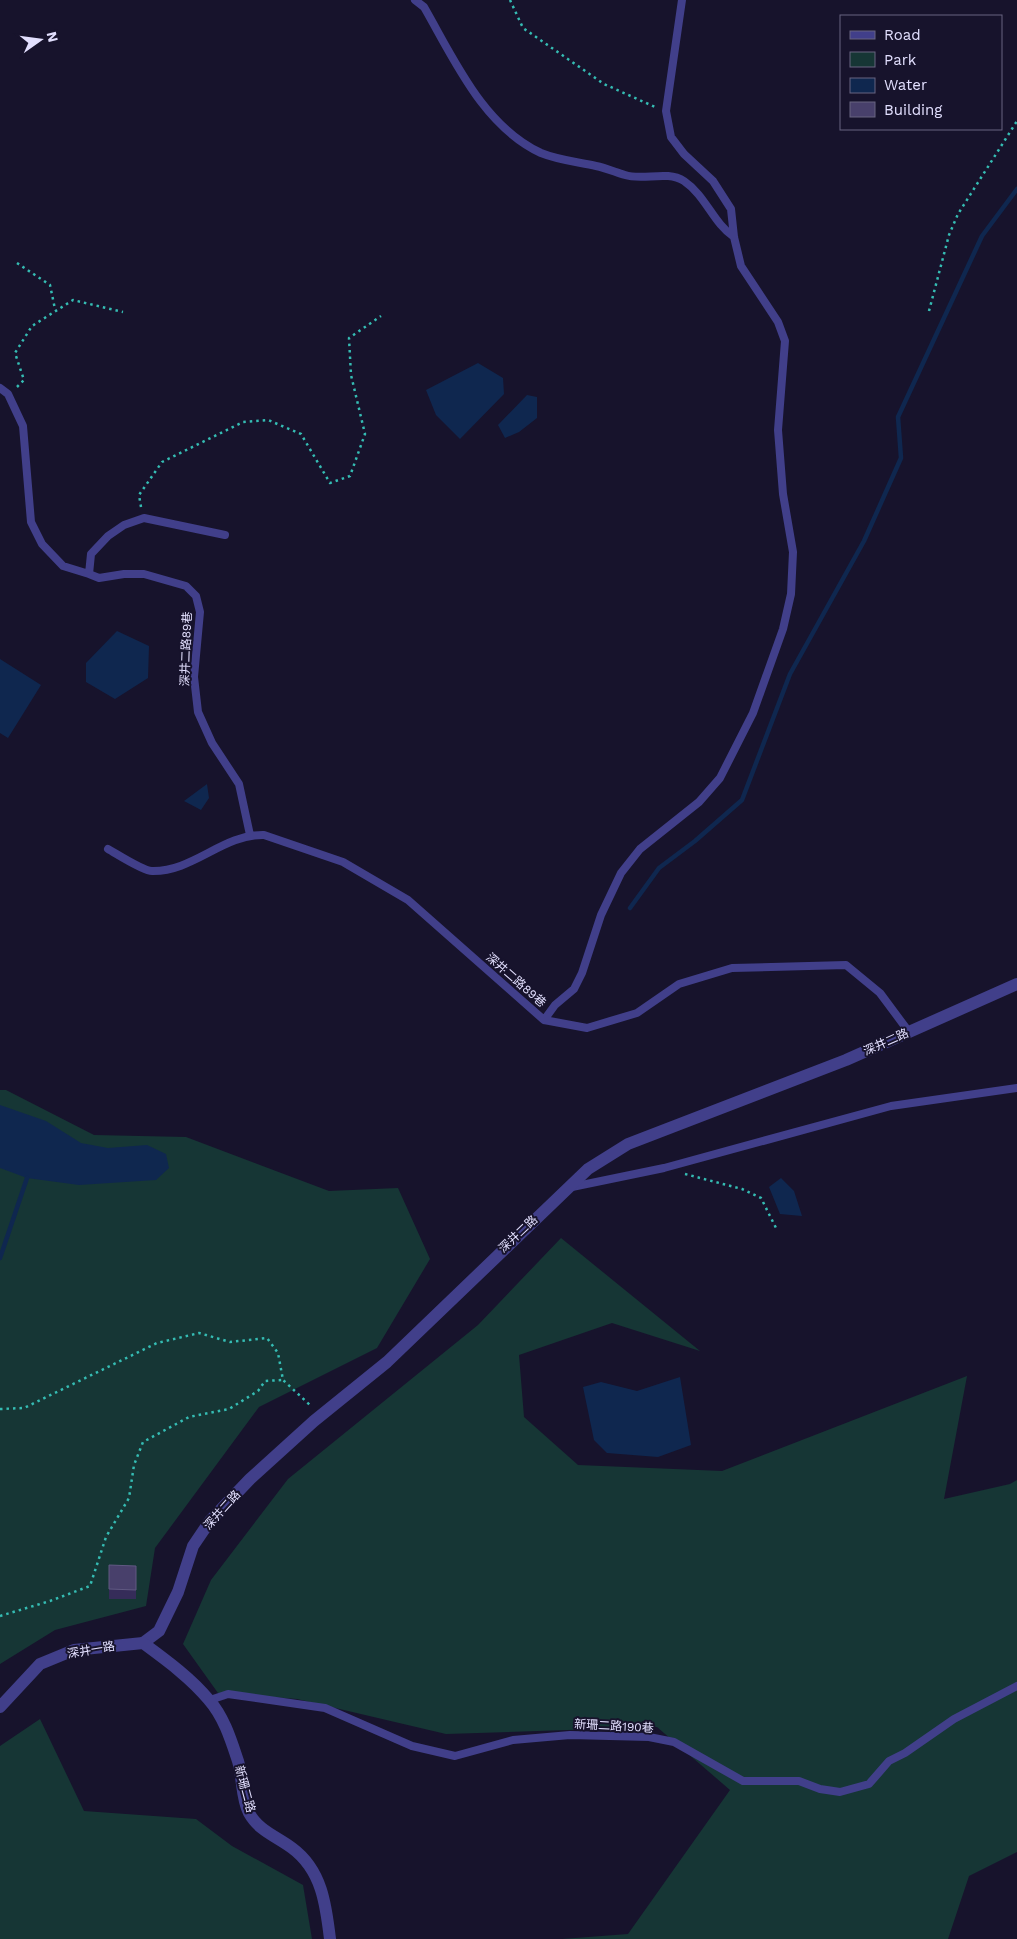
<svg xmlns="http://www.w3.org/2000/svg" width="1017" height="1939" viewBox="0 0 1017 1939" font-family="'Work Sans','Noto Sans TC',sans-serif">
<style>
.green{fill:#163635}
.water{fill:#0f274f}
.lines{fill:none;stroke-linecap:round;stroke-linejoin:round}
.stream{stroke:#0f274f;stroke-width:4.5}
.path{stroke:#35bcb3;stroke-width:2.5;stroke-dasharray:2.5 4;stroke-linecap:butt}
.service{stroke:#413f8a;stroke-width:8}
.minor{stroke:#413f8a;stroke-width:12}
.tertiary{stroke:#413f8a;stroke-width:12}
.wall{fill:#352c59}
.building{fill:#48406b;stroke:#605982}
.labels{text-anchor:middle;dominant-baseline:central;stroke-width:4;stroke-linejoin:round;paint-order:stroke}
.street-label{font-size:12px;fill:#e2dffe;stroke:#17132c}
</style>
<rect width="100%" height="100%" fill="#17132c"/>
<!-- green -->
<path class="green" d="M 0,1090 L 6,1090 L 94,1135 L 186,1137 L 329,1191 L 398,1188 L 430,1259 L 377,1348 L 259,1407 L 155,1548 L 146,1606 L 55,1630 L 0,1664 Z
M 561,1238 L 700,1351 L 612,1323 L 519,1355 L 524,1417 L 578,1465 L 722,1471 L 967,1376 L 944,1499 L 1010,1484 L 1017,1480 L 1017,1852 L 969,1876 L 948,1939 L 562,1939 L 628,1934 L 730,1790 L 657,1727 L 446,1734 L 297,1699 L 218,1693 L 183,1644 L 211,1580 L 288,1479 L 478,1325 Z
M 40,1719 L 84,1811 L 196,1819 L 232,1846 L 303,1885 L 312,1939 L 0,1939 L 0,1746 Z"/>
<!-- water -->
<path class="water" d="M 478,363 L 503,378 L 504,394 L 460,439 L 436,415 L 426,390 Z
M 527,395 L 537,397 L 537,418 L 519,432 L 505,438 L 498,425 Z
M 117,631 L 149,646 L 148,678 L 115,699 L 86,682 L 86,663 Z
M 0,659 L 41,685 L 8,738 L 0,733 Z
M 207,784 L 209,798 L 201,810 L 184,801 Z
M 0,1105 L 46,1121 L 81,1143 L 108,1148 L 147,1145 L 166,1154 L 169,1168 L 156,1180 L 79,1185 L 27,1178 L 0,1168 Z
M 781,1178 L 794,1191 L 802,1216 L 780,1214 L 769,1187 Z
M 680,1377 L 691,1445 L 658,1457 L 607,1453 L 594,1440 L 583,1387 L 601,1382 L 637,1391 Z"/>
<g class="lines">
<!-- stream -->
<path class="stream" d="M 630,908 L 659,868 L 695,841 L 742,800 L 790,674 L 864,541 L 901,458 L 898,417 L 982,236 L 1017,189
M 0,1258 L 27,1178"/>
<!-- path -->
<path class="path" d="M 510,0 L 523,28 L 604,84 L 655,107
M 17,263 L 50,285 L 55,309
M 929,311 L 949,235 L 958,214 L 1017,121
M 17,387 L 24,380 L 15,353 L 32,326 L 73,300 L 123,312
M 141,507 L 139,495 L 162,462 L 243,422 L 268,420 L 301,434 L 330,483 L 350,476 L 365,434 L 351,375 L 349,338 L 381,316
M 685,1174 L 742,1189 L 761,1198 L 777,1230
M 0,1409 L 24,1408 L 157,1343 L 199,1333 L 230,1342 L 267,1338 L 278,1353 L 283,1380 L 311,1406
M 0,1616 L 50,1601 L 90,1586 L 106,1537 L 129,1498 L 134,1465 L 143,1442 L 189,1417 L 229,1409 L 258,1391 L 265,1381 L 283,1380"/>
<!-- service -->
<path class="service" d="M 415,0 L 424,7 C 454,59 483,126 541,153 C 558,160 578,162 596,166 C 606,168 615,172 625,175 C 643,181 667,170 684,181 C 706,196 713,223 734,237
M 0,388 L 8,394 L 23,426 L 31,522 L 42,544 L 63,566 L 89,574
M 225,535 L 144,518 L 124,525 L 108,536 L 91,554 L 89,574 L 99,578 L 124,574 L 144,574 L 186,586 L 196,596 L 200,612 L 194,677 L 198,712 L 212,743 L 239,784 L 250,835
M 108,849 C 117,854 143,871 152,871 C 193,872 223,834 264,835 L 343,862 L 408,900 L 544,1020 L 587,1028 L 637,1013 L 679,984 L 732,968 L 846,965 L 880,993 L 909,1032
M 544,1020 L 555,1005 L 574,989 L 582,973 L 601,915 L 621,873 L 640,849 L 699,802 L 720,778 L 753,713 L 783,629 L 791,594 L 793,552 L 783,494 L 778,430 L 785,341 L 778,322 L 741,266 L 734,237 L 731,209 L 713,181 L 684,154 L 671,137 L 666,111 L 682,0
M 572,1187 L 664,1168 L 891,1106 L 1017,1088
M 210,1700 L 228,1694 L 325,1708 L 412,1746 L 455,1756 L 513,1740 L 570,1735 L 649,1737 L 674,1742 L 743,1781 L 799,1781 L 820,1789 L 840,1792 L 869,1784 L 889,1761 L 905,1753 L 954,1719 L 1017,1686"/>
<!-- minor -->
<path class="minor" d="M 143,1643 L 159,1631 L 178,1592 L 193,1546 L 210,1521 L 250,1479 L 314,1421 L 387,1362 L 588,1169 L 628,1144 L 846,1060 L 1017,984"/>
<!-- tertiary -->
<path class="tertiary" d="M 0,1707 L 40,1664 L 74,1650 L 143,1643 C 166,1660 191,1678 209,1700 C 224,1717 231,1740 238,1761 C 243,1778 241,1798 249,1813 C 259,1831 276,1836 292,1848 C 322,1870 326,1905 330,1939"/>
</g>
<!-- wall -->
<path class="wall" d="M 109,1565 L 136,1566 L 136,1599 L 109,1599 Z"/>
<!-- building -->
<path class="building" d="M 109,1565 L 136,1566 L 136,1590 L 109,1589 Z"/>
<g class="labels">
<!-- street labels -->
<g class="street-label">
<text transform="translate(186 649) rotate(-88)">深井二路89巷</text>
<text transform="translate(516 980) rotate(41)">深井二路89巷</text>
<text transform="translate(886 1042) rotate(-24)">深井二路</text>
<text transform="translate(518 1234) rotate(-43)">深井二路</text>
<text transform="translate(222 1510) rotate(-48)">深井二路</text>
<text transform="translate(91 1650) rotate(-10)">深井一路</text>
<text transform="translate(614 1726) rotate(3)">新珊二路190巷</text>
<text transform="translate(245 1789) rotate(75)">新珊二路</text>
</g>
</g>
<!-- legend -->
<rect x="840" y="15" width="162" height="115" fill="#17132c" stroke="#686580"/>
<rect x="850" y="31" width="25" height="8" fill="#413f8a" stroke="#686580"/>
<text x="884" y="40" font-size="15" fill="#e2dffe">Road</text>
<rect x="850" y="52" width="25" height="15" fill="#163635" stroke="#686580"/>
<text x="884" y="65" font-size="15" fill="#e2dffe">Park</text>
<rect x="850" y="78" width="25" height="15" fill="#0f274f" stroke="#686580"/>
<text x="884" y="90" font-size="15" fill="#e2dffe">Water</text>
<rect x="850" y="102" width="25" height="15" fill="#48406b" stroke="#686580"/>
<text x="884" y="115" font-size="15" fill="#e2dffe">Building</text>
<!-- north arrow -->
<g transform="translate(40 40) rotate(76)" stroke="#17132c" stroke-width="4" paint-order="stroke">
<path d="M0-4L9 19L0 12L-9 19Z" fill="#e2dffe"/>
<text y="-8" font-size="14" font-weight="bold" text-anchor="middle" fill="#e2dffe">N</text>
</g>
</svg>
